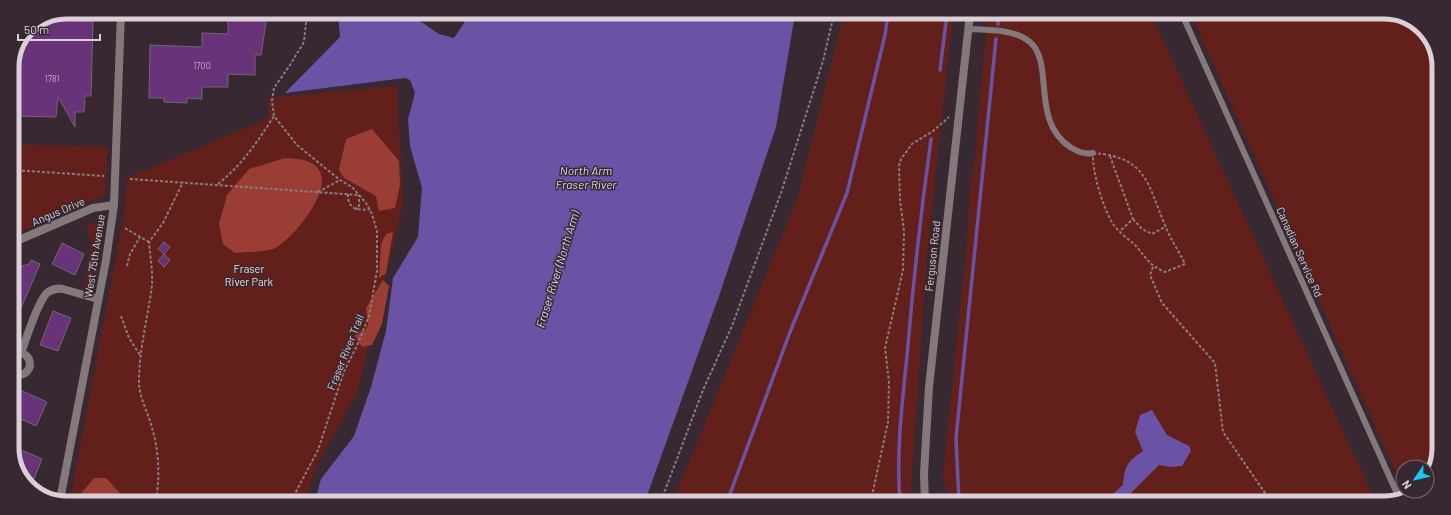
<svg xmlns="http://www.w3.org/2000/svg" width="1451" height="515" viewBox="0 0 1451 515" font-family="Barlow,sans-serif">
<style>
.green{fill:#63201a}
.forest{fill:#9a3e35}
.water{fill:#6a53a4}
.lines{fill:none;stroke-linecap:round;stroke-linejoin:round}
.stream{stroke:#6a53a4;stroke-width:3.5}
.building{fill:#69337a;stroke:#716575}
.path{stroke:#8a7c85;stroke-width:2;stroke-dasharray:3 2;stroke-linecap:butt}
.service{stroke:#83797b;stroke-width:6}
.minor{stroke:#83797b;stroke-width:8}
.tertiary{stroke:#83797b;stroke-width:8}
.labels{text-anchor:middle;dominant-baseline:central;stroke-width:3;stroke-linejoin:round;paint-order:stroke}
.number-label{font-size:9px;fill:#bea9c0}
.street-label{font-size:11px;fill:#dbd0d7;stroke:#382832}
.park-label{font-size:11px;fill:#f4d8d4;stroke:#382832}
.water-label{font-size:12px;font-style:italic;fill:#dcd8ef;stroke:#382832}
.rim{fill:none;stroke:#dbd0d7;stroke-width:5}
</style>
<rect width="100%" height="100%" fill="#382832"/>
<!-- green -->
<path class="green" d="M 844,14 L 953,14 L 927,253 L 910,502 L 673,501 L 798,197 Z
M 988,14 L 1151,14 L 1376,503 L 949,502 L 949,494 L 943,480 L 945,456 L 967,243 L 970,185 L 976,152 L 977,128 Z
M 1191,14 L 1402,15 L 1428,33 L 1439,63 L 1436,466 L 1427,478 L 1427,467 L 1403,467 L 1403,488 Z
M 397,86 L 403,204 L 357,393 L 315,469 L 305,501 L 70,500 L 124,215 L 127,178 L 269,118 L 268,98 Z
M 12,144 L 108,147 L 105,193 L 102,196 L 12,235 Z
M 91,222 L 94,222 L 99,228 L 102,229 L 91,288 L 86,291 L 83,290 L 91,243 L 86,229 Z"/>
<!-- forest -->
<path class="forest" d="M 372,129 L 399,161 L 400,185 L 395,208 L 379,211 L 376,196 L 344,178 L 339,170 L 346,139 Z
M 285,158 C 296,159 313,159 319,170 C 333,190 293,239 275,248 C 268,252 244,252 235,253 L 223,244 L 219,224 L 227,195 L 249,169 Z
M 393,232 L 386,273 L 379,278 L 381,244 L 386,234 Z
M 383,280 L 389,286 L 382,324 L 372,345 L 362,347 L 355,336 L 357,332 L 365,331 L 368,325 L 366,308 Z
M 94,478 L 106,478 L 126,500 L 78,500 L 80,495 Z"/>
<!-- water -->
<path class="water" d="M 338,13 L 418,13 L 420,21 L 439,34 L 454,38 L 464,23 L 465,13 L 795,14 L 776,127 L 719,296 L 645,501 L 315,501 L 321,479 L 354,436 L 371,387 L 386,331 L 393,278 L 418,237 L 422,188 L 410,146 L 408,119 L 415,93 L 410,80 L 405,78 L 285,93 L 340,37 Z
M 1152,410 L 1167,435 L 1189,446 L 1191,451 L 1182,466 L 1171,467 L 1159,465 L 1130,494 L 1125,502 L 1104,502 L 1123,485 C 1125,465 1127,462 1143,451 L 1135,432 L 1140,415 Z"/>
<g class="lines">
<!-- stream -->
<path class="stream" d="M 998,24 L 999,14
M 940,70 L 947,14
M 727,502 L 790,332 L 847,193 L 885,35 L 888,14
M 900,502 C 896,454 902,404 907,356 C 913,284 921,211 931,139
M 959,502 L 956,438 L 996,39"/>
</g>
<!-- building -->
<path class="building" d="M 228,12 L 265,12 L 266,23 L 261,55 L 255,55 L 255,75 L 228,74 L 228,87 L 202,87 L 202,99 L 187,98 L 187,103 L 164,102 L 164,98 L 149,98 L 150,45 L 202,47 L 202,33 L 228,34 Z
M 46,20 L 93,21 L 91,96 L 85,96 L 84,112 L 75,112 L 75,127 L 58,97 L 56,117 L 13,116 L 14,60 L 28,28 Z
M 164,242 L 170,247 L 164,254 L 158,249 Z
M 62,243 L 84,254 L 75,275 L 52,264 Z
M 164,254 L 170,260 L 164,267 L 158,261 Z
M 31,260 L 40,264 L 12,329 L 12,271 L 16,272 L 18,268 L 21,268 L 22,266 L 29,264 Z
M 53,311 L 71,318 L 58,351 L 40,345 Z
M 20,390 L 47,402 L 36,426 L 12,415 L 12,408 Z
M 12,446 L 42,459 L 31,486 L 23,482 L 12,452 Z"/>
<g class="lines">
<!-- path -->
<path class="path" d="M 1093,153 C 1147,157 1147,183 1165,225 C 1170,239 1179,251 1185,264 L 1165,272 C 1150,266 1146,258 1136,246 C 1129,239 1119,233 1113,224 C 1103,208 1092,172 1093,153 Z
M 1110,156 L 1133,219 L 1120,231
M 12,170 L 104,176
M 130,179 L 358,195
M 218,184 C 242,165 258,141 274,116
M 318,192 L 340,180
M 348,194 C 347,209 358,211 370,209
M 355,209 L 359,208 L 359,195
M 1133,219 L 1142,229 L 1152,234 L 1165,227
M 125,228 L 149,242
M 127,266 L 130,254 L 140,237
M 1153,267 L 1150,275 L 1162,303 L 1215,363 L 1223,432 L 1272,503
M 121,316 L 129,338 L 140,355
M 156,500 C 160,477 159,451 152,428 C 148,412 139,398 139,381 C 139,349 148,317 152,285 C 153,271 150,256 149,242 L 163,223 L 183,182
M 291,501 L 318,450 L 344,371 L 357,346 L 369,316 L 377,271 L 377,231 L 372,214 L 366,203 L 352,187 L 340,180 L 297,145 L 274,116 L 272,101 L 274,88 L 290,65 L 304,42 L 307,13
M 661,501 L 703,390 L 732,326 L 782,190 L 823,61 L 834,14
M 874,502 L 873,491 L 888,422 L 889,382 L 885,348 L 903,270 L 904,231 L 900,200 L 899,166 L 901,159 L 912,144 L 933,131 L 949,117"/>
<!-- service -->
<path class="service" d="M 1182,14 L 1399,498
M 968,29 C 987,30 1015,29 1030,42 C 1055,64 1030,120 1070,147 C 1077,151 1084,155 1093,153"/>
<!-- minor -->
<path class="minor" d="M 12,243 L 93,208 L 114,205
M 21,353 C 26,340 38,300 48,292 C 53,289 58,288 63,289 L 98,299
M 12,355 C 22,350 30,355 30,366 C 27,374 21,377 12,373
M 60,500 L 106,260 L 114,205 L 121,12"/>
<!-- tertiary -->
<path class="tertiary" d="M 925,502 L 924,474 L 929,387 L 970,14"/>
</g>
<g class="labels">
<!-- number labels -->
<g class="number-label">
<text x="202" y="65">1700</text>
<text x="52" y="78">1781</text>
</g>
<!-- street labels -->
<g class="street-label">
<text transform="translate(58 211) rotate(-23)">Angus Drive</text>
<text transform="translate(1300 252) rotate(66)">Canadian Service Rd</text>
<text transform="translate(94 256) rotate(-81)">West 75th Avenue</text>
<text transform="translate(932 256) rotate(-84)">Ferguson Road</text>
<text transform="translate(345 352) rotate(-68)">Fraser River Trail</text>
</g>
<!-- park labels -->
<g class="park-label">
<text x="249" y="268">Fraser<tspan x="249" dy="13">River Park</tspan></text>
</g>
<!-- water labels -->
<g class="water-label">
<text x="586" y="170">North Arm<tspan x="586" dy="14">Fraser River</tspan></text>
<text transform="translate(557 269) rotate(-73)">Fraser River (North Arm)</text>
</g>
</g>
<!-- crop -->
<path d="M0 0H1451V515H0ZM67 19H1384A48 48 0 0 1 1432 67V448A48 48 0 0 1 1384 496H67A48 48 0 0 1 19 448V67A48 48 0 0 1 67 19Z" fill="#382832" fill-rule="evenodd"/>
<path class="rim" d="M67 19H1384A48 48 0 0 1 1432 67V448A48 48 0 0 1 1384 496H67A48 48 0 0 1 19 448V67A48 48 0 0 1 67 19Z"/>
<!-- north arrow -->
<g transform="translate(1415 479) rotate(236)"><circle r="19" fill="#382832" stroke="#796b74"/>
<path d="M0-3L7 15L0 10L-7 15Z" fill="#13cafb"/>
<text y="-6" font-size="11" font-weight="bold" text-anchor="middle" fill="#dbd0d7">N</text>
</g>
<!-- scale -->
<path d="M18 34v6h82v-6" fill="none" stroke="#dbd0d7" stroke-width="2"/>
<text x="24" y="34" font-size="12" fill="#dbd0d7" stroke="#382832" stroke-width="3" paint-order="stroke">50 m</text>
</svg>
